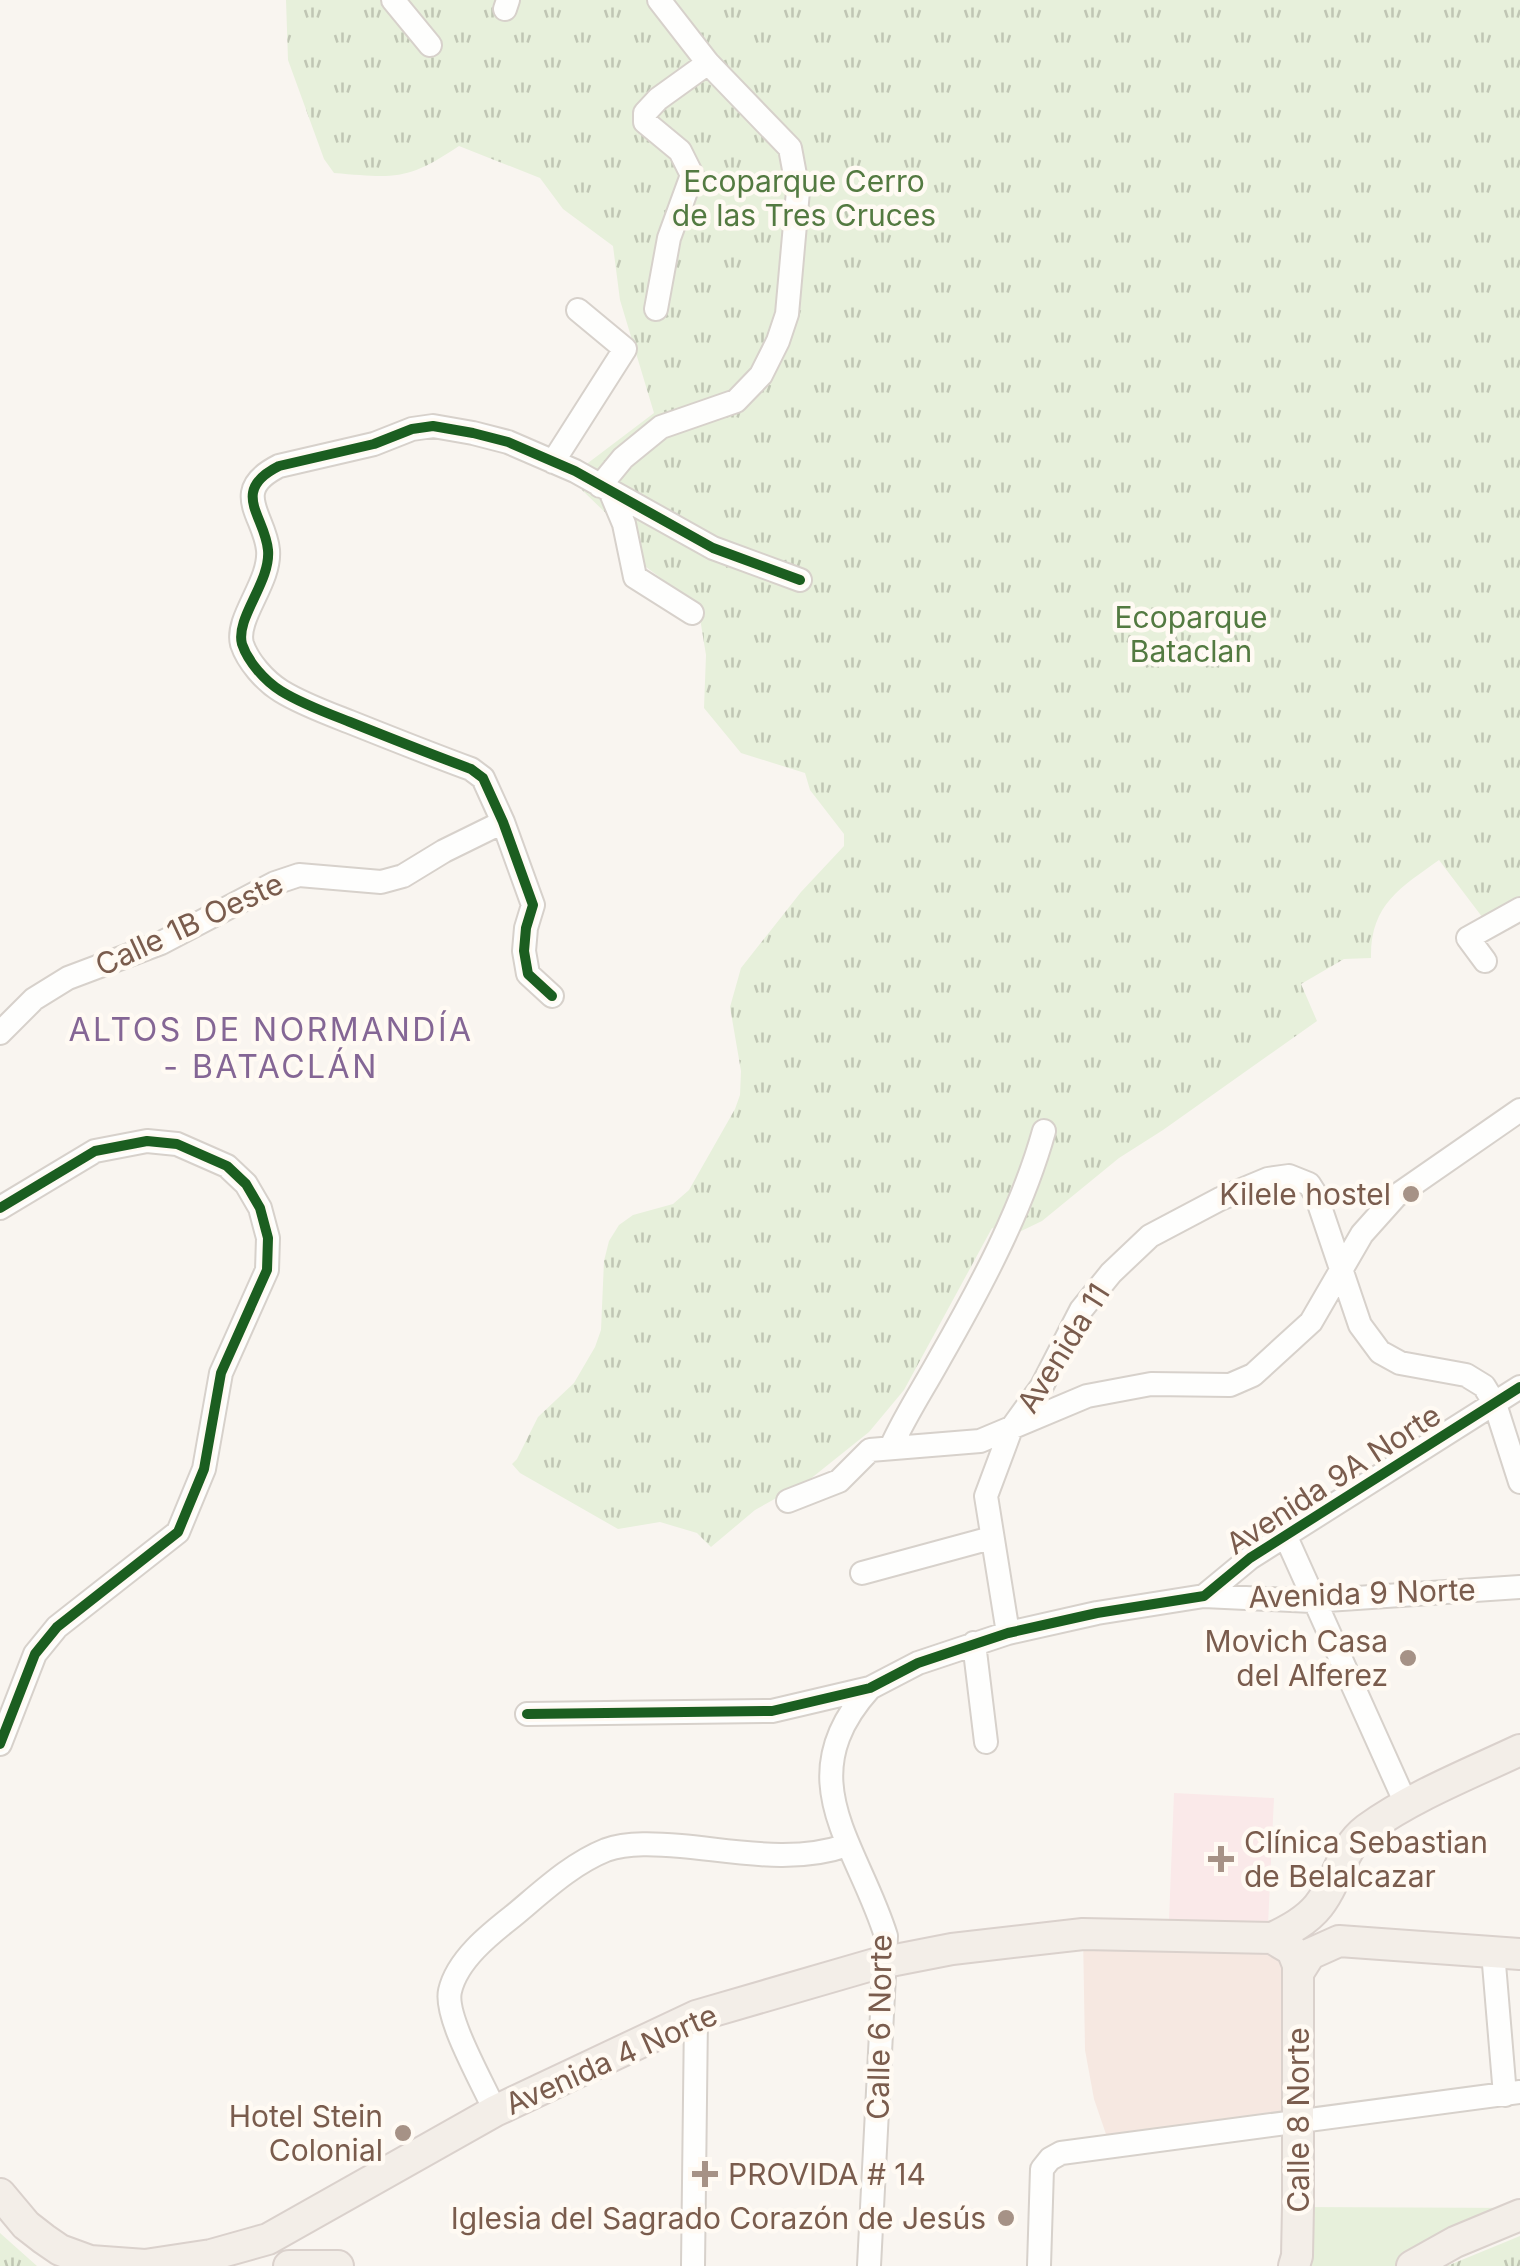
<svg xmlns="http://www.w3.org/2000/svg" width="1520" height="2266" viewBox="0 0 1520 2266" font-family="Inter,sans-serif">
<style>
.commercial{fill:#f6e8e1}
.medical{fill:#fae9e9}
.grass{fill:#e7f0db}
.park{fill:url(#park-tufts)}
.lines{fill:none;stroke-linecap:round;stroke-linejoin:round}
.minor-casing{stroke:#d7d1cb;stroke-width:26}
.major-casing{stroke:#dad1cc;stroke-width:34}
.minor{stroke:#fefefd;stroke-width:22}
.major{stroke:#f3eee8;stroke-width:30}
.cycleway-casing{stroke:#fffaf3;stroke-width:16}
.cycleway{stroke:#1b5e20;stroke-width:10}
.poi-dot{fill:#a69286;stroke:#fffaf3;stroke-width:4}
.labels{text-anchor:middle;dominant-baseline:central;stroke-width:9;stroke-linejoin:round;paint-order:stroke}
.park-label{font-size:30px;fill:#537a41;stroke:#fffaf3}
.street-label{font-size:30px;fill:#7a5c4d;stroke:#fffaf3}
.poi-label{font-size:30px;fill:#7a5c4d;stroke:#fffaf3;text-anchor:end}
.neighbourhood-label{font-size:32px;letter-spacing:2.5px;fill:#846695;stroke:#fffaf3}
</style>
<defs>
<pattern id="park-tufts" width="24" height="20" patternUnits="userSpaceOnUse" patternTransform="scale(2.5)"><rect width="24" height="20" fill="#e7f0db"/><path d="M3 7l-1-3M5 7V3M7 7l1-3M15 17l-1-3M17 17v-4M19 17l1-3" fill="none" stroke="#c0c6b4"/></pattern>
</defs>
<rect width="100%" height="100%" fill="#f9f5f0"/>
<!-- commercial -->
<path class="commercial" d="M 1083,1934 L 1286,1945 L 1299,2121 L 1110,2146 L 1094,2099 L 1085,2050 Z"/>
<!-- medical -->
<path class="medical" d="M 1174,1793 L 1274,1798 L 1268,1925 L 1169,1920 Z"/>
<!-- grass -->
<path class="grass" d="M 1298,2207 L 1520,2208 L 1412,2266 L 1294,2266 Z"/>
<!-- park -->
<path class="park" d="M 286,0 L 1520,0 L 1520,909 L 1489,926 L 1439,860 C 1400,888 1370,905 1371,958 L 1344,959 L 1301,984 L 1317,1021 L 1163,1130 L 1119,1158 L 1042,1221 L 1013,1235 L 992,1228 L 904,1390 L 869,1432 L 809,1480 L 755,1510 L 711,1547 L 697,1533 L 660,1522 L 618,1529 L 520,1473 L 512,1464 L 517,1459 L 538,1417 L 574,1383 L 595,1347 L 601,1330 L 604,1261 L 609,1241 L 619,1225 L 633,1215 L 673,1204 L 689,1190 L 735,1109 L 740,1095 L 741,1071 L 730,1007 L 741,968 L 801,892 L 844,846 L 844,834 L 810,790 L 805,773 L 741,753 L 704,708 L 706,655 L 698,606 L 646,567 L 628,565 L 616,523 L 582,490 L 584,466 L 654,413 L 620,300 L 613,246 L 563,209 L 540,178 L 459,146 C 407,181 395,178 334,173 L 324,159 L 288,60 Z
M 0,2233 L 37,2266 L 0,2266 Z
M 1520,2236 L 1520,2266 L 1447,2266 Z"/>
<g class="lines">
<defs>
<path id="minor" d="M 393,0 L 430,45
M 505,9 L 508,0
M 656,309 L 669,238 L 692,175 L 680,151 L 645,122 L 645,113 L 658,99 L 708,63
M 553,462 L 625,349 L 578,310
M 600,486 L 623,458 L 661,427 L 736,401 L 761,375 L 778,341 L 787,314 L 798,191 L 790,148 L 708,63 L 659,0
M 611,493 L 624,524 L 635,577 L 692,613
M 1485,961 L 1468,938 L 1520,909
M 552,996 L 528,974 L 524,951 L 526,928 L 533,905 L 503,822 L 483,778 L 471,769 C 430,754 390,738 350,722 C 327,713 302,704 281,691 C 265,681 248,662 242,644 C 235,618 271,582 268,550 C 265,516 229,491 279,466 L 374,444 L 412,429 L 433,426 L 473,433 L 508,442 L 575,471 L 713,548 L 800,580
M 0,1033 L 34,999 L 68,978 L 161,943 L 275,883 L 299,875 L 381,882 L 403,876 L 444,851 L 503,822
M 0,1208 L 95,1151 L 147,1141 L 177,1144 L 227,1166 L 246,1184 L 260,1208 L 268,1238 L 267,1270 L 221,1373 L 204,1469 L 178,1532 L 57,1627 L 35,1654 L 0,1744
M 891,1447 C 906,1414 923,1389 940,1358 C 980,1288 1022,1210 1044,1131
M 788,1501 L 839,1481 L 870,1450 L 980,1441 L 1087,1396 L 1151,1384 L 1230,1385 L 1253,1375 L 1311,1322 L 1362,1234 L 1396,1196 L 1520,1110
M 1286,1537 L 1407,1806
M 862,1573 L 991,1538
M 1204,1596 L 1312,1601 L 1520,1587
M 1008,1633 L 986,1496 L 1011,1429 L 1042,1386 L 1081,1310 L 1111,1273 L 1150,1236 L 1220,1199 L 1268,1179 L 1289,1176 L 1309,1184 L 1316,1195 L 1360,1325 L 1380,1352 L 1400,1363 L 1466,1375 L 1484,1386 L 1495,1404 L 1520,1482
M 974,1643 L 986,1742
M 527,1714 L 772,1711 L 870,1688 L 918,1663 L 1008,1633 L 1097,1613 L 1204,1596 L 1250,1558 L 1520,1387
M 1493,1952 L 1505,2095
M 495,2111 C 484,2085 444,2017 450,1991 C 457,1960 490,1934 513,1916 C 542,1892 571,1864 606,1850 C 628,1842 658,1844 681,1846 C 735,1851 795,1864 847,1845
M 693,2266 L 696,2016
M 869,2266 L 886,1936 C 857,1843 788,1779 870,1688
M 1039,2266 L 1042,2169 L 1050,2159 L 1061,2153 L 1520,2092"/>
<path id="major" d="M 1272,1938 C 1290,1930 1311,1918 1322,1901 C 1339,1877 1342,1848 1367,1829 C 1413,1796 1469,1774 1520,1750
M 1298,1973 L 1310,1954 L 1339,1941 L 1520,1954
M 0,2194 L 26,2225 L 44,2239 L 60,2250 L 90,2261 L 145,2265 L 211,2255 L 268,2239 L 495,2111 L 696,2016 L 875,1964 L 952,1949 L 1083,1934 L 1272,1938 L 1292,1950 L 1298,1965 L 1298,2207 L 1297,2256 L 1294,2266
M 289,2266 L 338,2266
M 1412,2266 L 1455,2242 L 1520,2215"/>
</defs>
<!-- minor casing -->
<use href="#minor" class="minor-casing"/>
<!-- major casing -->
<use href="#major" class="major-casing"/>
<!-- minor -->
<use href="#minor" class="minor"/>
<!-- major -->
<use href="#major" class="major"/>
<defs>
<path id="cycleway" d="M 552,996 L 528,974 L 524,951 L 526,928 L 533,905 L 503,822 L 483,778 L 471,769 C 430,754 390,738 350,722 C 327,713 302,704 281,691 C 265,681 248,662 242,644 C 235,618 271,582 268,550 C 265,516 229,491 279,466 L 374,444 L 412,429 L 433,426 L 473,433 L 508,442 L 575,471 L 713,548 L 800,580
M 0,1208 L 95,1151 L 147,1141 L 177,1144 L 227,1166 L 246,1184 L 260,1208 L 268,1238 L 267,1270 L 221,1373 L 204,1469 L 178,1532 L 57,1627 L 35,1654 L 0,1744
M 527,1714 L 772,1711 L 870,1688 L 918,1663 L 1008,1633 L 1097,1613 L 1204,1596 L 1250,1558 L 1520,1387"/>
</defs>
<!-- cycleway casing -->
<use href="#cycleway" class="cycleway-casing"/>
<!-- cycleway -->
<use href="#cycleway" class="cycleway"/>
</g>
<!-- markers -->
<g class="poi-dot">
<circle cx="1411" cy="1194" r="10"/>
<circle cx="1408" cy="1658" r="10"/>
<path d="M1216 1844h10v10h10v10h-10v10h-10v-10h-10v-10h10z"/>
<circle cx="403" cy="2133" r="10"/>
<path d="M700 2159h10v10h10v10h-10v10h-10v-10h-10v-10h10z"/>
<circle cx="1006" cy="2218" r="10"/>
</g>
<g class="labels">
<!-- park labels -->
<g class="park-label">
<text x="804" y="181">Ecoparque Cerro<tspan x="804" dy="34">de las Tres Cruces</tspan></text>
<text x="1191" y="617">Ecoparque<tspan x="1191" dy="34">Bataclan</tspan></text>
</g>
<!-- street labels -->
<g class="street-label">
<text transform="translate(189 924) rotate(-25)">Calle 1B Oeste</text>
<text transform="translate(1063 1348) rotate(-58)">Avenida 11</text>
<text transform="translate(1333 1479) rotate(-33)">Avenida 9A Norte</text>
<text transform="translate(1362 1593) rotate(-2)">Avenida 9 Norte</text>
<text transform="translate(879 2027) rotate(-89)">Calle 6 Norte</text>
<text transform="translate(611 2059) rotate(-24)">Avenida 4 Norte</text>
<text transform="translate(1298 2120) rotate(-90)">Calle 8 Norte</text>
</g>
<!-- poi labels -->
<g class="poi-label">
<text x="1391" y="1194">Kilele hostel</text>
<text x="1388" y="1641">Movich Casa<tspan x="1388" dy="34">del Alferez</tspan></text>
<text x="1244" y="1842" text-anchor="start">Clínica Sebastian<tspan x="1244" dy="34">de Belalcazar</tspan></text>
<text x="383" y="2116">Hotel Stein<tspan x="383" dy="34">Colonial</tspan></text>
<text x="728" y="2174" text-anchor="start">PROVIDA # 14</text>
<text x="986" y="2218">Iglesia del Sagrado Corazón de Jesús</text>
</g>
<!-- neighbourhood labels -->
<g class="neighbourhood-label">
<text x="271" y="1029">ALTOS DE NORMANDÍA<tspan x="271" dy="37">- BATACLÁN</tspan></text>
</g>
</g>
</svg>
